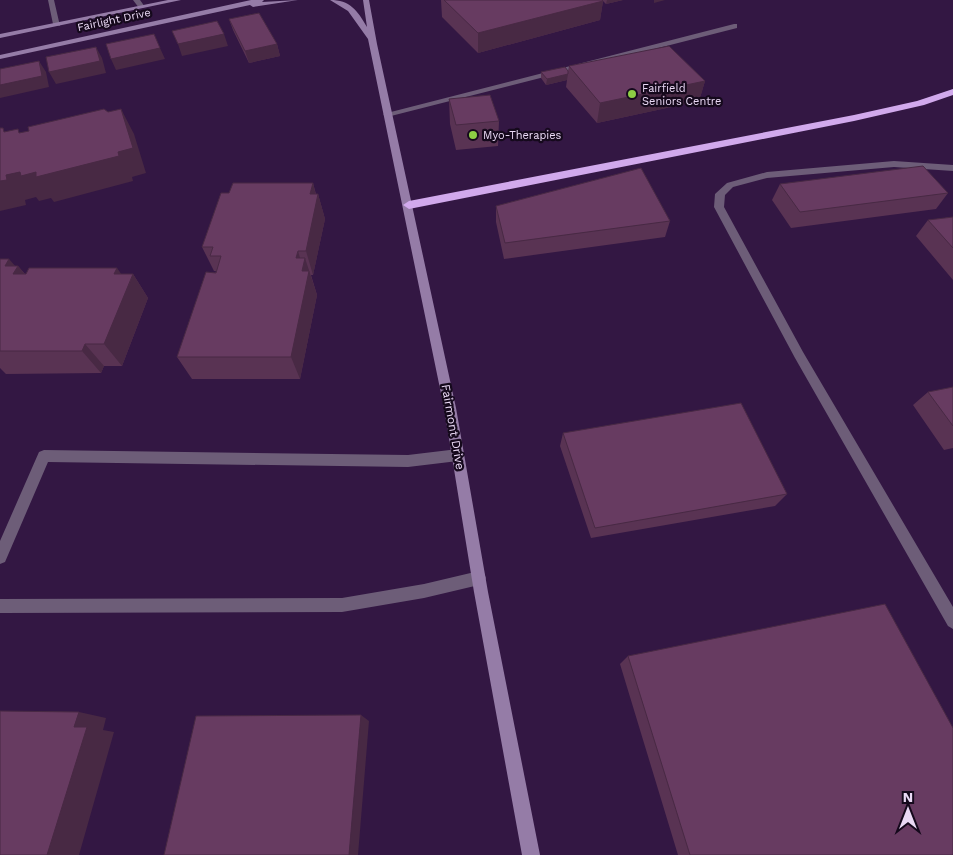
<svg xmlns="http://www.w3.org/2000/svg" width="953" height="855" viewBox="0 0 953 855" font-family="'Work Sans',sans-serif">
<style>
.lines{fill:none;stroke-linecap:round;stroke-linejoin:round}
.lane{fill:#6d5d78;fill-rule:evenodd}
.secondary{fill:#957ca7;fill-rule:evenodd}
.highway{fill:#d1a9ec;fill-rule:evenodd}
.wall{fill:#593353}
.shaded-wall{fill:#482944}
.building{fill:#673b61;stroke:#482944}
.poi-dot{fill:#8dce44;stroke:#15091c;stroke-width:2}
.labels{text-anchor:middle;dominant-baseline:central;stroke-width:4.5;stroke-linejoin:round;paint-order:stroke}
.far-street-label{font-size:11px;fill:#ead9f5;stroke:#15091c}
.far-poi-label{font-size:11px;fill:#ead9f5;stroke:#15091c;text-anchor:start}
.street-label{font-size:12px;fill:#ead9f5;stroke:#15091c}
</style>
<rect width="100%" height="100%" fill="#331743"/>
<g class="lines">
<!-- lane -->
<path class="lane" d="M 48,0 L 54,0 L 60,26 L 53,24 Z
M 133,0 L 140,0 L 145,7 L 139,8 Z
M 734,24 L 737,24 L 737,28 L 387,117 L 383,114 Z
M 894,161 L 953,165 L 953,171 L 894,167 L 767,178 L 733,187 L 725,195 L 724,207 L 803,352 L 953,607 L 953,629 L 948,626 L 795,358 L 714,207 L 715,194 L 727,183 L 767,172 Z
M 458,449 L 463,451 L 464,455 L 463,459 L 458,461 L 408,467 L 48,462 L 5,562 L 0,564 L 0,541 L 39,452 L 44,450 L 408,455 Z
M 479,571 L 484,573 L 486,578 L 484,583 L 479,585 L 424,598 L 342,612 L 0,613 L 0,599 L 342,598 L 424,584 Z"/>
<!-- secondary -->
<path class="secondary" d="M 168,0 L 181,0 L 0,38 L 0,34 Z
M 251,0 L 264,0 L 262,2 L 298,0 L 253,7 L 250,5 L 0,59 L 0,55 Z
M 330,0 C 350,0 357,10 367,27 L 363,0 L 369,0 L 377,44 L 456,408 L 488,592 L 540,855 L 522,855 L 474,592 L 444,408 L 368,39 L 348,11 Z"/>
<!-- highway -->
<path class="highway" d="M 953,89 L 953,95 L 924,105 L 854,121 L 409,209 L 403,205 L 409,201 L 854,115 L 917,101 Z"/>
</g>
<!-- wall -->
<path class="wall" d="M 441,0 L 623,0 L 606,4 L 603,1 L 600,20 L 478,53 L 442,17 Z
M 229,19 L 277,44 L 280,56 L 249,63 L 233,30 Z
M 569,66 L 705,81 L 699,101 L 597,123 L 566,87 L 567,80 L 546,85 L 541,78 L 541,72 L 568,71 Z
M 449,99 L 499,121 L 498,146 L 456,150 L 450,124 Z
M 313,183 L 316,194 L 318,194 L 325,219 L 313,275 L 311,275 L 317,295 L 300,379 L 192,379 L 177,357 L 216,271 L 214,271 L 202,247 L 229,193 Z
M 780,184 L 948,193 L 936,209 L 791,228 L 772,200 Z
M 496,206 L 670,221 L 665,237 L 504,259 L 496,222 Z
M 953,217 L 953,280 L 916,236 L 928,220 Z
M 0,259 L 15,266 L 18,266 L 25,274 L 133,274 L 148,298 L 122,366 L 104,366 L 101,373 L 6,374 L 0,368 Z
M 953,387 L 953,448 L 944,450 L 913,405 L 928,392 Z
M 563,433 L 787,494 L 775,506 L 591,538 L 560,446 Z
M 628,656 L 953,855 L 678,855 L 620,664 Z"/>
<!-- shaded-wall -->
<path class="shaded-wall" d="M 607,0 L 623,0 L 606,4 Z
M 654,0 L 665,0 L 654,3 Z
M 603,1 L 600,20 L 478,53 L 478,33 Z
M 224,34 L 228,46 L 182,56 L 178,44 Z
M 277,44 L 280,56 L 249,63 L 245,51 Z
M 96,47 L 102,58 L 106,73 L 56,84 L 49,72 Z
M 160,48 L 165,59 L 116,70 L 111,59 Z
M 39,61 L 46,72 L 49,87 L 0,98 L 0,85 Z
M 568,74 L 567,80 L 546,85 L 547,79 Z
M 705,81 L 699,101 L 597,123 L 600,103 Z
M 121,109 L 134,134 L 146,173 L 132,177 L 133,181 L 54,202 L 51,198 L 39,201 L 36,197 L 25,200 L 26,205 L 0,211 L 0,181 L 6,175 L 118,152 Z
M 313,183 L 317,200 L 318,194 L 325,219 L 313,275 L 306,251 L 310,194 Z
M 298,251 L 303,268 L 305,258 L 317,295 L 300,379 L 291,357 L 296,258 Z
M 9,259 L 17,268 L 18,266 L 38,290 L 26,290 L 5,266 Z
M 117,268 L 129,285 L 133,274 L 148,298 L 122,366 L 104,344 L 114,274 Z
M 85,344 L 104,366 L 101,373 L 82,351 Z
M 79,712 L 106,718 L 103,730 L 114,732 L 79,855 L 47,855 L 74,727 Z
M 361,715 L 369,721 L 358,855 L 349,855 Z"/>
<!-- building -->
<path class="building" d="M 444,0 L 602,0 L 603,1 L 478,33 Z
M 259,13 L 277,44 L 245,51 L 229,19 Z
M 217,21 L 224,34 L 178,44 L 172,31 Z
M 154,34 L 160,48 L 111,59 L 106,44 Z
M 669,46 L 705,81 L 600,103 L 569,66 Z
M 96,47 L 100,61 L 49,72 L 46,57 Z
M 39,61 L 42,76 L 0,85 L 0,69 Z
M 565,67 L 568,71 L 568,74 L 547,79 L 541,72 Z
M 490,95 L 499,121 L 456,125 L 449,99 Z
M 104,109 L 108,112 L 121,109 L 133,148 L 118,152 L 119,156 L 36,177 L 36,172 L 21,176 L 20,172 L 6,175 L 7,180 L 0,181 L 0,128 L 3,128 L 4,132 L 18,129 L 19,133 L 29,131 L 28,127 Z
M 923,166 L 948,193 L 800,212 L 780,184 Z
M 641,168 L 670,221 L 505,243 L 496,206 Z
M 233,183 L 313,183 L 310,194 L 318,194 L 306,251 L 298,251 L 296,258 L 305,258 L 302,271 L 309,271 L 291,357 L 177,357 L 206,272 L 216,273 L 221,256 L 210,256 L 213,247 L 202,247 L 221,193 L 229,193 Z
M 953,217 L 953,248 L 928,220 Z
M 0,259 L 9,259 L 5,266 L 18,266 L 13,274 L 26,274 L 29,268 L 117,268 L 114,274 L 133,274 L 104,344 L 85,344 L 82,351 L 0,351 Z
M 953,387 L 953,426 L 928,392 Z
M 741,403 L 787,494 L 595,528 L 563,433 Z
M 885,604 L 953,728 L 953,855 L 690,855 L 628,656 Z
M 0,711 L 79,712 L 74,727 L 87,727 L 47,855 L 0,855 Z
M 361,715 L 349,855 L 164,855 L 196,716 Z"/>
<!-- markers -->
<g class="poi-dot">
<circle cx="632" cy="94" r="5"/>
<circle cx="473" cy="135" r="5"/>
</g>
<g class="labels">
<!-- far-street labels -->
<g class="far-street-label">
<text transform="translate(114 20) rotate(-12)">Fairlight Drive</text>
</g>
<!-- far-poi labels -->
<g class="far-poi-label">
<text x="642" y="88">Fairfield<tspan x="642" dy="13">Seniors Centre</tspan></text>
<text x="483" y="135">Myo-Therapies</text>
</g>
<!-- street labels -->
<g class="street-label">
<text transform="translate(453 427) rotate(80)">Fairmont Drive</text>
</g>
</g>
<!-- north arrow -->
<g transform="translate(908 810)" stroke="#15091c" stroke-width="4" paint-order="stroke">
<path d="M0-4L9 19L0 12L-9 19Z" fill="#ead9f5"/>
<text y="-8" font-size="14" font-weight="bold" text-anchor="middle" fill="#ead9f5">N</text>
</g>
</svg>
